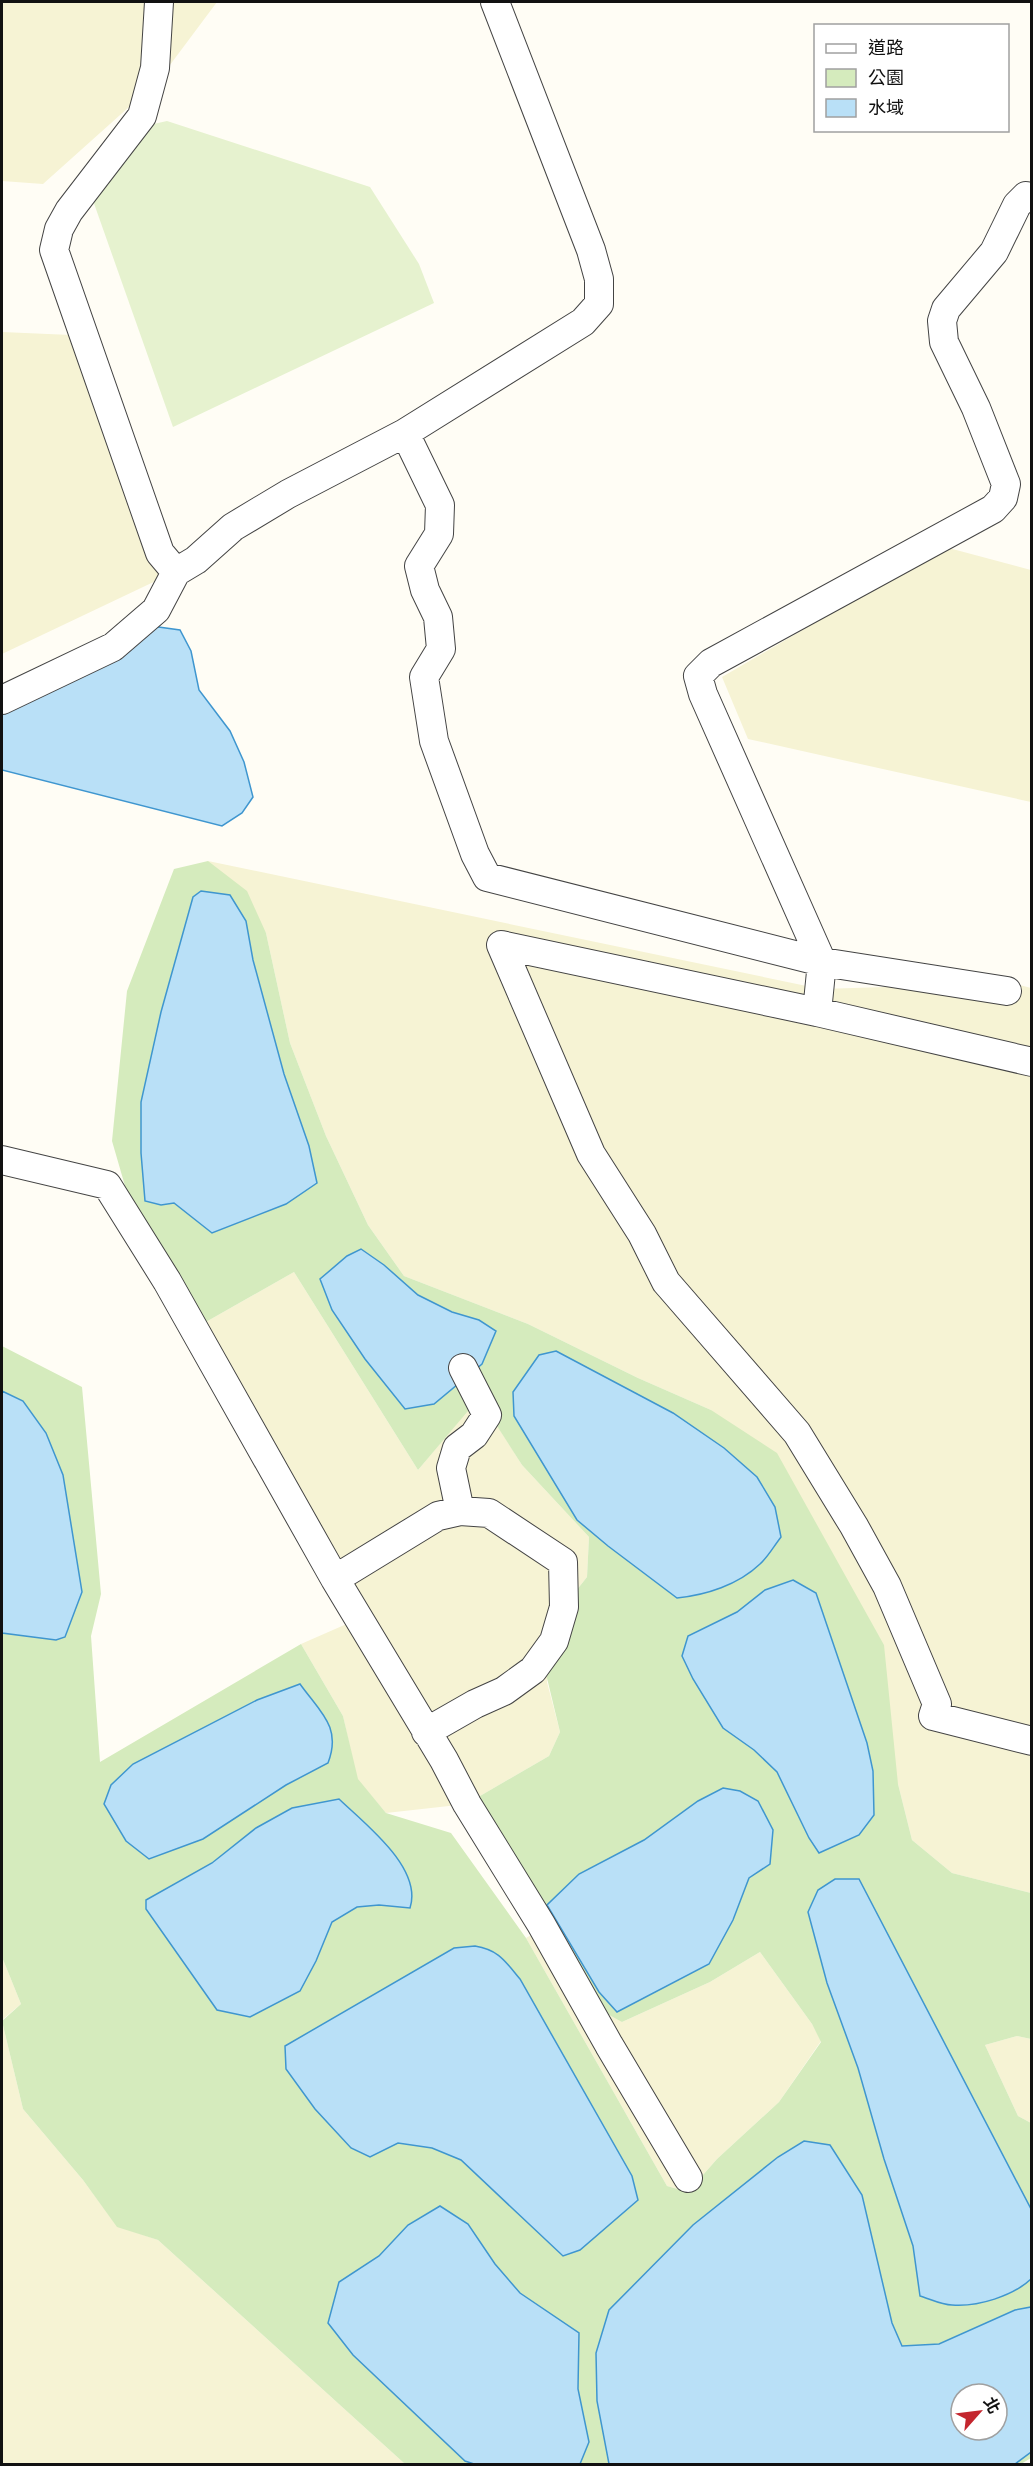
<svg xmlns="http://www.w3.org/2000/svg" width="1033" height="2466" viewBox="0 0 1033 2466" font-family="Bitter,'Noto Sans TC',serif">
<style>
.farmland{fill:#f6f3d4}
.green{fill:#d5ebbd;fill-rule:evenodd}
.pitch{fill:#e6f2cf}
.water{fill:#b9e0f7;stroke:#3f96cf;stroke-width:1.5;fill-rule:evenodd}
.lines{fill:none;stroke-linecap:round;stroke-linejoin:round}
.minor-casing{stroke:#444;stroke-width:30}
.minor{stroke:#fff;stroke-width:28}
</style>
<rect width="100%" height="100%" fill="#fffdf5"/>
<!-- farmland -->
<path class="farmland" d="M 2,2 L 217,2 L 158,81 L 43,184 L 2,181 Z
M 2,332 L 71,335 L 162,578 L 2,654 Z
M 945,547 L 1031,570 L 1031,802 L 748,739 L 722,677 Z
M 208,861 L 821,989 L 1012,983 L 1031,988 L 1031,1893 L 952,1873 L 912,1840 L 898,1784 L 711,1410 L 638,1378 L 528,1324 L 404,1276 L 368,1225 L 326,1136 L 290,1043 L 266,933 Z
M 294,1272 L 418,1470 L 479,1397 L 522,1465 L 589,1537 L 587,1577 L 557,1615 L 547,1682 L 560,1732 L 549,1756 L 480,1796 L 465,1800 L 467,1804 L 386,1813 L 357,1779 L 343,1716 L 301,1644 L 358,1619 L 197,1327 Z
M 548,1925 L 622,2022 L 710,1982 L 760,1952 L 812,2024 L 821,2041 L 779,2102 L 717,2159 L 688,2192 L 667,2186 L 526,1938 Z
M 2,1957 L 21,2004 L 2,2020 Z
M 2,2021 L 23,2109 L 83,2180 L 117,2226 L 158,2240 L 405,2464 L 2,2464 Z
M 1017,2036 L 1031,2039 L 1031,2123 L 1018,2116 L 985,2045 Z"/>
<!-- green -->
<path class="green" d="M 208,861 L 247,891 L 266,933 L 290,1043 L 326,1136 L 368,1225 L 404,1276 L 528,1324 L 638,1378 L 711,1410 L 777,1453 L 884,1645 L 898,1784 L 912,1840 L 952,1873 L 1031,1893 L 1031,2039 L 1017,2036 L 985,2045 L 1018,2116 L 1031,2123 L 1031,2458 L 1021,2464 L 405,2464 L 158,2240 L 117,2227 L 83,2180 L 23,2109 L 2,2021 L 21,2004 L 2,1957 L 2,1346 L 82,1387 L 101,1594 L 91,1636 L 100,1762 L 301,1644 L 343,1716 L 358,1779 L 386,1813 L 451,1833 L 526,1938 L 667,2186 L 688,2192 L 717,2159 L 779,2102 L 821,2042 L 812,2024 L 760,1952 L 710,1982 L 622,2022 L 604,2012 L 464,1801 L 480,1796 L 549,1756 L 560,1732 L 540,1649 L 557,1615 L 587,1577 L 589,1537 L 522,1465 L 479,1398 L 418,1470 L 294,1272 L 197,1327 L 132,1210 L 112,1141 L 127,991 L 174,869 ZM 961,2394 L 997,2394 L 997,2430 L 961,2430 Z"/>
<!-- pitch -->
<path class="pitch" d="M 167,121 L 370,187 L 419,264 L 434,303 L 173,427 L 85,178 L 127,130 Z"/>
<!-- water -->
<path class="water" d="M 144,625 L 180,630 L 191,651 L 199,690 L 230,731 L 244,762 L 253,797 L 242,813 L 222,826 L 2,770 L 2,689 Z
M 201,891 L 230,895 L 246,921 L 253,960 L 284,1074 L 309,1146 L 317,1183 L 286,1204 L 212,1233 L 174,1203 L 161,1205 L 145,1201 L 141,1153 L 141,1102 L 161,1012 L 193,897 Z
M 361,1249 L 384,1265 L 418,1295 L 452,1312 L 479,1320 L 496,1331 L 482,1364 L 434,1404 L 405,1409 L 365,1359 L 332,1310 L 320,1279 L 347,1256 Z
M 556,1351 L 673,1413 L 724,1448 L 757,1477 L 775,1507 L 781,1537 C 774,1546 768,1557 760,1564 C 738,1585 706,1595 677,1598 L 608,1546 L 577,1520 L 514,1416 L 513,1392 L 539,1355 Z
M 2,1391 L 23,1401 L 46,1433 L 63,1475 L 82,1592 L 65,1637 L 56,1640 L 2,1633 Z
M 793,1580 L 816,1593 L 867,1743 L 873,1771 L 874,1815 L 859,1835 L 819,1853 L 809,1838 L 777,1772 L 754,1750 L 723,1728 L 693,1679 L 682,1656 L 688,1636 L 737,1612 L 765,1590 Z
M 300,1684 C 320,1712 342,1727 328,1763 L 286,1785 L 203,1839 L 149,1859 L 126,1841 L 104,1804 L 111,1785 L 133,1764 L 257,1700 Z
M 723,1788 L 740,1791 L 758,1801 L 773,1830 L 770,1864 L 749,1878 L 733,1920 L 709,1964 L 617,2012 L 599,1992 L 547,1905 L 579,1874 L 644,1840 L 698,1801 Z
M 339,1799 C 365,1824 423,1868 410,1908 L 379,1905 L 357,1907 L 332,1922 L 316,1961 L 300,1991 L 250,2017 L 217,2010 L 146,1909 L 146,1900 L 212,1863 L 256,1828 L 292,1808 Z
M 835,1879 L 859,1879 L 1031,2209 L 1031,2279 C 1013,2296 978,2307 952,2305 C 942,2305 930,2299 920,2296 L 913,2246 L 884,2159 L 858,2068 L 827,1983 L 808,1912 L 818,1890 Z
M 475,1946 C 499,1950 505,1961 520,1979 L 632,2176 L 638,2200 L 580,2250 L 563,2256 L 461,2160 L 432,2148 L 398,2143 L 370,2157 L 351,2148 L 315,2109 L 286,2069 L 285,2046 L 454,1948 Z
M 804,2141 L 830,2145 L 862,2195 L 892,2323 L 902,2346 L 939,2344 L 1015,2310 L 1031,2307 L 1031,2452 L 1015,2464 L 609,2464 L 597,2401 L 596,2353 L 609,2310 L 693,2225 L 778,2157 ZM 961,2394 L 997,2394 L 997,2430 L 961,2430 Z
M 440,2206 L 468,2224 L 495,2264 L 520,2293 L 579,2333 L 578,2389 L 589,2442 L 580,2464 L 474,2464 L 465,2461 L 353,2355 L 328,2323 L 339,2282 L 379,2256 L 408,2225 Z"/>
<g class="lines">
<defs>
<path id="minor" d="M 159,2 L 155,68 L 142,116 L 69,211 L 59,229 L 54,250 L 160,553 L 176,572 L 196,560 L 233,527 L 288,494 L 405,433 L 583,322 L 599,304 L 599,279 L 591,250 L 495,2
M 405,433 L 440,505 L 439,534 L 419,566 L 425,590 L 438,617 L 441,649 L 424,677 L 434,741 L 475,854 L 487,877 L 822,962 L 703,694 L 698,676 L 711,663 L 993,509 L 1003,498 L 1006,484 L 976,408 L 944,342 L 942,321 L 946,309 L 994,252 L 1017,205 L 1026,196 L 1032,197
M 2,700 L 113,647 L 156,610 L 176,572
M 1007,991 L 822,962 L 817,1012 L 1032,1062
M 817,1012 L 501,945 L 591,1154 L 642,1234 L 666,1282 L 797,1433 L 854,1526 L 887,1586 L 937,1704 L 933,1716 L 1032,1741
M 2,1160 L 107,1185 L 167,1281 L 335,1579 L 444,1760 L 467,1804 L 541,1924 L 609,2045 L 688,2178
M 460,1511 L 451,1468 L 457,1448 L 474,1435 L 487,1415 L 463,1368
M 335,1579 L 438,1516 L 460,1511 L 489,1513 L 563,1562 L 564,1607 L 554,1641 L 533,1670 L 504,1691 L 475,1704 L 426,1732"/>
</defs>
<!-- minor casing -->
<use href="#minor" class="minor-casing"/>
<!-- minor -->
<use href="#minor" class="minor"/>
</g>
<!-- border -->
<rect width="1033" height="2466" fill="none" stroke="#111111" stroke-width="6"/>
<!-- legend -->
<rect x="814" y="24" width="195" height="108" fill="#ffffff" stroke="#a0a0a0" stroke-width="1.5"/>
<rect x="826" y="44" width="30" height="9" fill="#ffffff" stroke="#a0a0a0" stroke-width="1.5"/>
<text x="868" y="54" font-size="18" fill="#111111">道路</text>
<rect x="826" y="69" width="30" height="18" fill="#d5ebbd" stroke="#a0a0a0" stroke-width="1.5"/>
<text x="868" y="84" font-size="18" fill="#111111">公園</text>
<rect x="826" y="99" width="30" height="18" fill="#b9e0f7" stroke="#a0a0a0" stroke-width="1.5"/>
<text x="868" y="114" font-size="18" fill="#111111">水域</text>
<!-- north arrow -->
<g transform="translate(979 2412) rotate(62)"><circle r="28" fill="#ffffff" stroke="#a0a0a0" stroke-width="1.5"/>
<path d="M0-4.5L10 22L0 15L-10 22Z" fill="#c4262e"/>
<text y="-9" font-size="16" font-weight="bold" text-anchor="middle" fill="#111111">北</text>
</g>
</svg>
